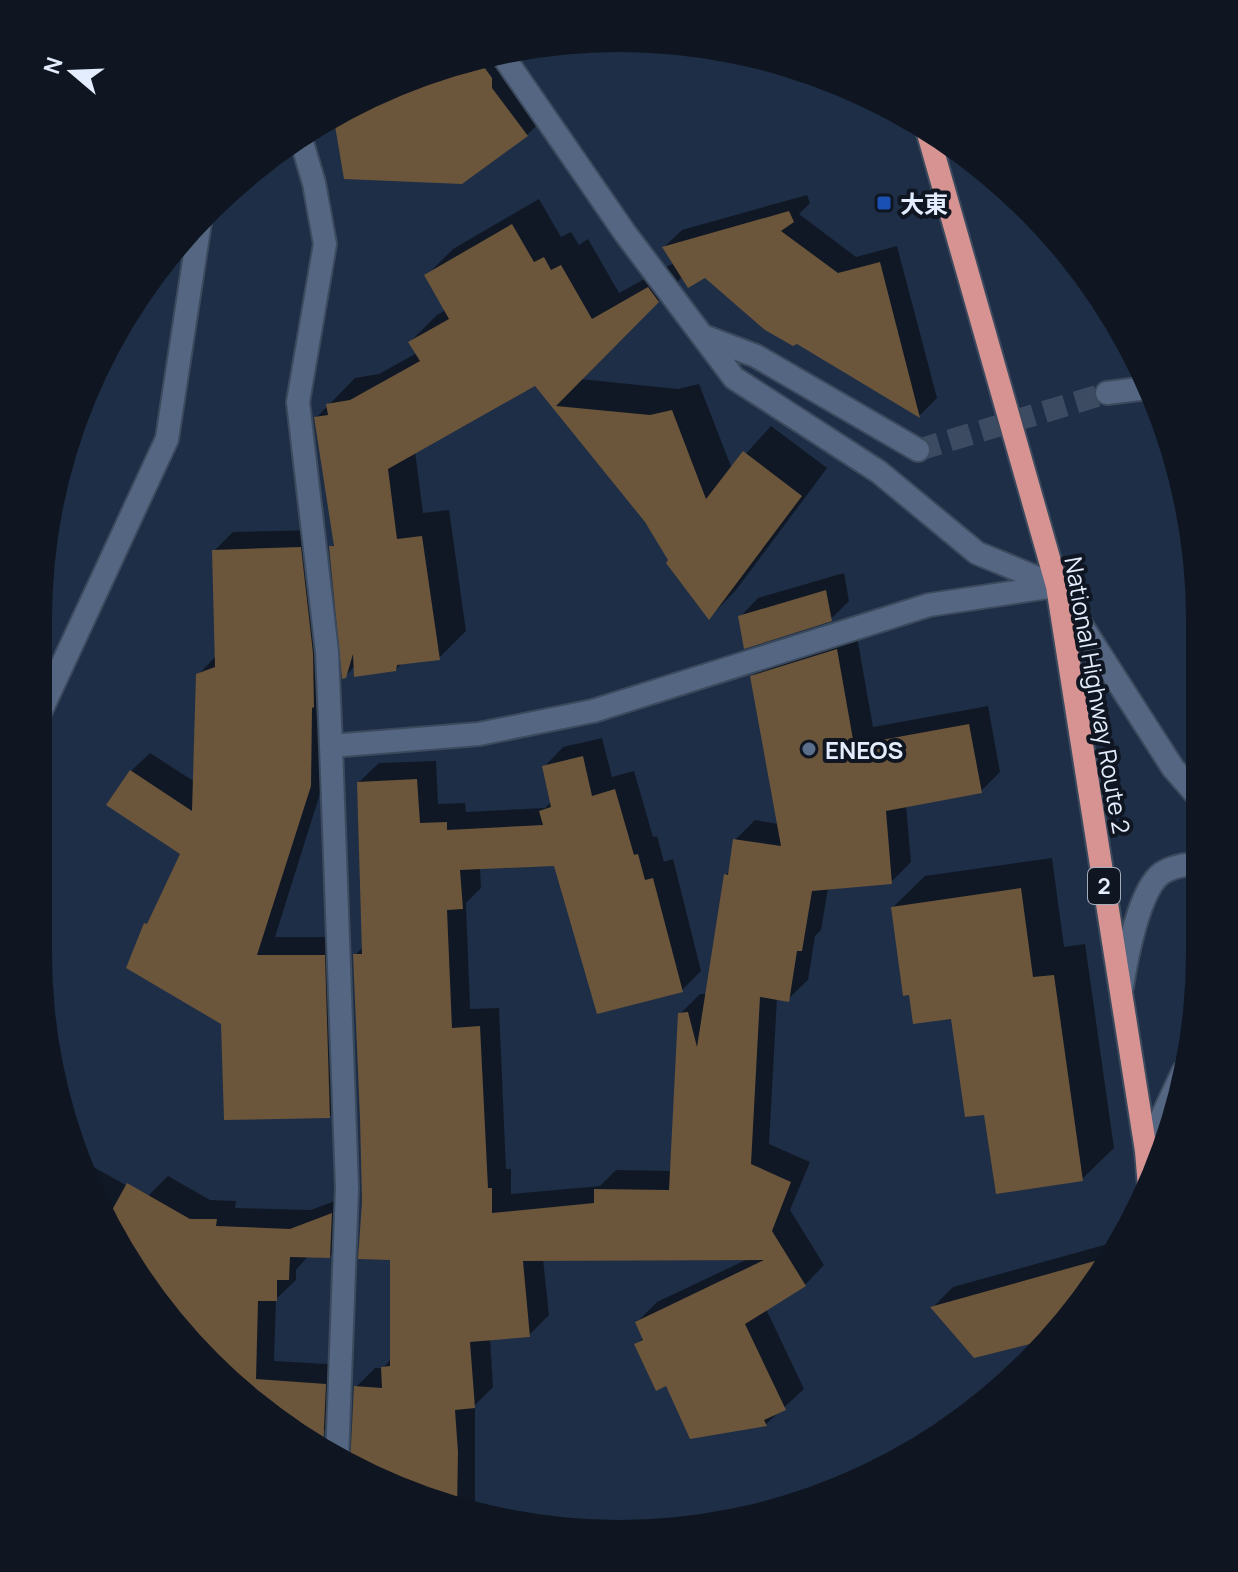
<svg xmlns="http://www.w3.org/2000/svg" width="1238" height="1572" viewBox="0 0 1238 1572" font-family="Manrope,'Noto Sans JP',sans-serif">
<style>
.shadow{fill:#0007}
.building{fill:#6b553b}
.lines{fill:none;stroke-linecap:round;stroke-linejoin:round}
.minor-tunnel{stroke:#3c4b61;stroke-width:22;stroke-dasharray:22 11;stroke-linecap:butt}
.minor-casing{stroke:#3c4a5e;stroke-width:26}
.tertiary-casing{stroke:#3c4a5e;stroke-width:26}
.trunk-casing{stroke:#3c4a5e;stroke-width:26}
.minor{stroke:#546681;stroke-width:22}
.tertiary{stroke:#546681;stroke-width:22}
.trunk{stroke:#d69392;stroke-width:22}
.transit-dot{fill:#1a4fb4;stroke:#0f1621;stroke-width:3}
.service-dot{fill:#5c6f8a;stroke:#0f1621;stroke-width:3}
.labels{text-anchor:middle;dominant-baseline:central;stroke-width:8;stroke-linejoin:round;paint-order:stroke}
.shield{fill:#0f1621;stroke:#a3acbb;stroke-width:2}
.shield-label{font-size:22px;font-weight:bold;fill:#e3edfd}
.poi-label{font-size:24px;font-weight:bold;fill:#e3edfd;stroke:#0f1621;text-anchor:start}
.street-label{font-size:24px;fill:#e3edfd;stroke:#0f1621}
</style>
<rect width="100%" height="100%" fill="#1e2e46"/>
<!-- shadow -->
<path class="shadow" d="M 494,54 L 543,119 L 527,135 L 346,178 L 335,113 L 433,69 Z
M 807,195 L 810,203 L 799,214 L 856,257 L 897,246 L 937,398 L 920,415 L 797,341 L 705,275 L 683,276 L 580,379 L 678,389 L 699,384 L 732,469 L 771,426 L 827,468 L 736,590 L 710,617 L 646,520 L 536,384 L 415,451 L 423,513 L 449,510 L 466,631 L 439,658 L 402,663 L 395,670 L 356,665 L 345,676 L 331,547 L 336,543 L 316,418 L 355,378 L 379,374 L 417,353 L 410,342 L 437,315 L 446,310 L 426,276 L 453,249 L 539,199 L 561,237 L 571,232 L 579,245 L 588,239 L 619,293 L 674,263 L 664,247 L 682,230 Z
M 319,530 L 329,765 L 275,937 L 342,937 L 348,1098 L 330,1116 L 223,1023 L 183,853 L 131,771 L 150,753 L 195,782 L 198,675 L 216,656 L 214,551 L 233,532 Z
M 844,573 L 849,601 L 831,619 L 741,616 L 758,598 Z
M 856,631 L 873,727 L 988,706 L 1000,772 L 981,791 L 906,805 L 911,862 L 891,882 L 828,888 L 821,930 L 815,936 L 808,980 L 788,999 L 777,998 L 769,1144 L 810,1162 L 790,1210 L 824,1265 L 805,1285 L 766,1309 L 804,1389 L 766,1424 L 667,1384 L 637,1344 L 644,1337 L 637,1322 L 657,1302 L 750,1258 L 543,1259 L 549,1315 L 529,1335 L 490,1338 L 493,1387 L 475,1405 L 475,1515 L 398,1485 L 399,1434 L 356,1387 L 375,1368 L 383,1368 L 392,1358 L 392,1258 L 364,1202 L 355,955 L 364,946 L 359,782 L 379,763 L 436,761 L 438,804 L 465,803 L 466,812 L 545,808 L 552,801 L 544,767 L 563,747 L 602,738 L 612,777 L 634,771 L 653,837 L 657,836 L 664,862 L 673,859 L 701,971 L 682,990 L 555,864 L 480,867 L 481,888 L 466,903 L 470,1009 L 499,1008 L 506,1169 L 511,1169 L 511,1194 L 600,1186 L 616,1170 L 672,1171 L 680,1014 L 700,994 L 708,994 L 726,875 L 730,871 L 735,840 L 755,820 L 779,824 L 752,677 L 771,657 Z
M 1052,858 L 1064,947 L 1085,944 L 1114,1148 L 1082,1179 L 986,1112 L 953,1016 L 893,907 L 925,876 Z
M 81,1160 L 131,1188 L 109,1226 Z
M 168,1176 L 210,1200 L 236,1201 L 235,1208 L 311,1210 L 351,1195 L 349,1237 L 330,1256 L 308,1256 L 296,1270 L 296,1280 L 276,1299 L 274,1361 L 344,1365 L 343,1413 L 323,1432 L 208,1363 L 145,1282 L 149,1195 Z
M 1115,1242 L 1115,1246 L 1080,1306 L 1037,1352 L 1034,1339 L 933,1307 L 953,1287 Z"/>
<!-- building -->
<path class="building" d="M 461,62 L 482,64 L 492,78 L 492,88 L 528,136 L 462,184 L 344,179 L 333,114 L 433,69 Z
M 789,211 L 794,222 L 781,231 L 838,273 L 880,262 L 920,418 L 797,344 L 793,346 L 765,330 L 705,278 L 688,288 L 662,247 Z
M 512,224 L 534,262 L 544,257 L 551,270 L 561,265 L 592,319 L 648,287 L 659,302 L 556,406 L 650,415 L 672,410 L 706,499 L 743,451 L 802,496 L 709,620 L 666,563 L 668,560 L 645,522 L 535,386 L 388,469 L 397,539 L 422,536 L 440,660 L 397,665 L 396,671 L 354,677 L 353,654 L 346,678 L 342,679 L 329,546 L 334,546 L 314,417 L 328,415 L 326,404 L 350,400 L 420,361 L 408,342 L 449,319 L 424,275 Z
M 301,547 L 313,653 L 314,707 L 312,708 L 311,786 L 257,955 L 325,955 L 330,1118 L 224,1120 L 221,1024 L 126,968 L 144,923 L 147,924 L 180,854 L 106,805 L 130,770 L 192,811 L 196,674 L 215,667 L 212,550 Z
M 826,590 L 832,621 L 744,649 L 738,616 Z
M 837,649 L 854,745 L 969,724 L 982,793 L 886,811 L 892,884 L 812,891 L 802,951 L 797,951 L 789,1002 L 760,997 L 751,1164 L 791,1182 L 772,1231 L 806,1286 L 745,1324 L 786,1410 L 764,1420 L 767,1426 L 690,1439 L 666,1386 L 656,1391 L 634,1344 L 643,1340 L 635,1322 L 764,1260 L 523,1261 L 530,1337 L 470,1342 L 475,1408 L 455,1410 L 458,1452 L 457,1509 L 350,1465 L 354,1386 L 382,1388 L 381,1367 L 390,1366 L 390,1260 L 358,1259 L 362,1202 L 360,1118 L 353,954 L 362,954 L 357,782 L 417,779 L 420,823 L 447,822 L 447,830 L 543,825 L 539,811 L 551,807 L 542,766 L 583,756 L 592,796 L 615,789 L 634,855 L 638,854 L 645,880 L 653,878 L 683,992 L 597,1014 L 554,866 L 460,870 L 463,909 L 447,910 L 452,1028 L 480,1026 L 488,1188 L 492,1188 L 492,1213 L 594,1203 L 594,1189 L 669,1190 L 678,1013 L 688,1012 L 697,1047 L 724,874 L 728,875 L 733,839 L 781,846 L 750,676 Z
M 1021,888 L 1033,977 L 1054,975 L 1083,1181 L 996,1194 L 984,1115 L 965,1117 L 951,1019 L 913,1024 L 909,995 L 903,996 L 891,907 Z
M 127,1183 L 190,1219 L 217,1219 L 216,1226 L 290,1229 L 332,1213 L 330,1258 L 290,1257 L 289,1280 L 277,1280 L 277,1301 L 258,1301 L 256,1379 L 326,1384 L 323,1452 L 207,1363 L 116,1243 L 106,1221 Z
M 1109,1257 L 1080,1306 L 1050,1339 L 974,1358 L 930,1307 Z"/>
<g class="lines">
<!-- minor-tunnel -->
<path class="minor-tunnel" d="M 918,450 L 1107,393"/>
<defs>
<path id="minor" d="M 501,53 L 625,233 L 734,378 L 879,472 L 977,553 L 1057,586
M 301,139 L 314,183 L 325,244 L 298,402 L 327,652 L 331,746 L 347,1188 L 337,1460
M 703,336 L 756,356 L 918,450
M 1107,393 L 1147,388
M 39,715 L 167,439 L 200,222
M 331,746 L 479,734 L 593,711 L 929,605 L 1055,586
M 1122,987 C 1126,960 1139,889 1162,873 C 1171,867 1183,865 1193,864
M 1146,1151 L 1183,1072 L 1189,1067"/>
<path id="tertiary" d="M 1057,587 L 1173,768 L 1194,792"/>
<path id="trunk" d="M 927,130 L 1057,586 L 1146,1151 L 1149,1187"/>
</defs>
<!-- minor casing -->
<use href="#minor" class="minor-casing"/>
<!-- tertiary casing -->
<use href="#tertiary" class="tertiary-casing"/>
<!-- trunk casing -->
<use href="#trunk" class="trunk-casing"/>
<!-- minor -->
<use href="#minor" class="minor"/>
<!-- tertiary -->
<use href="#tertiary" class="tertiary"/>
<!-- trunk -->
<use href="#trunk" class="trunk"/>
</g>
<!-- markers -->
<rect class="transit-dot" x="876" y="195" width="16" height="16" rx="4"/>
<circle class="service-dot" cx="809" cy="749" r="8"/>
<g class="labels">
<!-- shield labels -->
<rect class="shield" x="1088" y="868" width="32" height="36" rx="6"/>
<g class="shield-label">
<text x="1104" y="886">2</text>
</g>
<!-- poi labels -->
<g class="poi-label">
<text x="900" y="203">大東</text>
<text x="825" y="749">ENEOS</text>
</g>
<!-- street labels -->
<g class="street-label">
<text transform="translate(1098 695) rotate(80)">National Highway Route 2</text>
</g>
</g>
<!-- crop -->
<path d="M0 0H1238V1572H0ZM619 52H619A567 567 0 0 1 1186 619V953A567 567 0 0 1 619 1520H619A567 567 0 0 1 52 953V619A567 567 0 0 1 619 52Z" fill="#0f1621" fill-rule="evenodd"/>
<!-- north arrow -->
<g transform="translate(72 72) rotate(289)" stroke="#0f1621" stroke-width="6" paint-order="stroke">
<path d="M0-6L14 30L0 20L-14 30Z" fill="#e3edfd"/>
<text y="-12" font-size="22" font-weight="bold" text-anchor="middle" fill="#e3edfd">N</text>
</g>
</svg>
